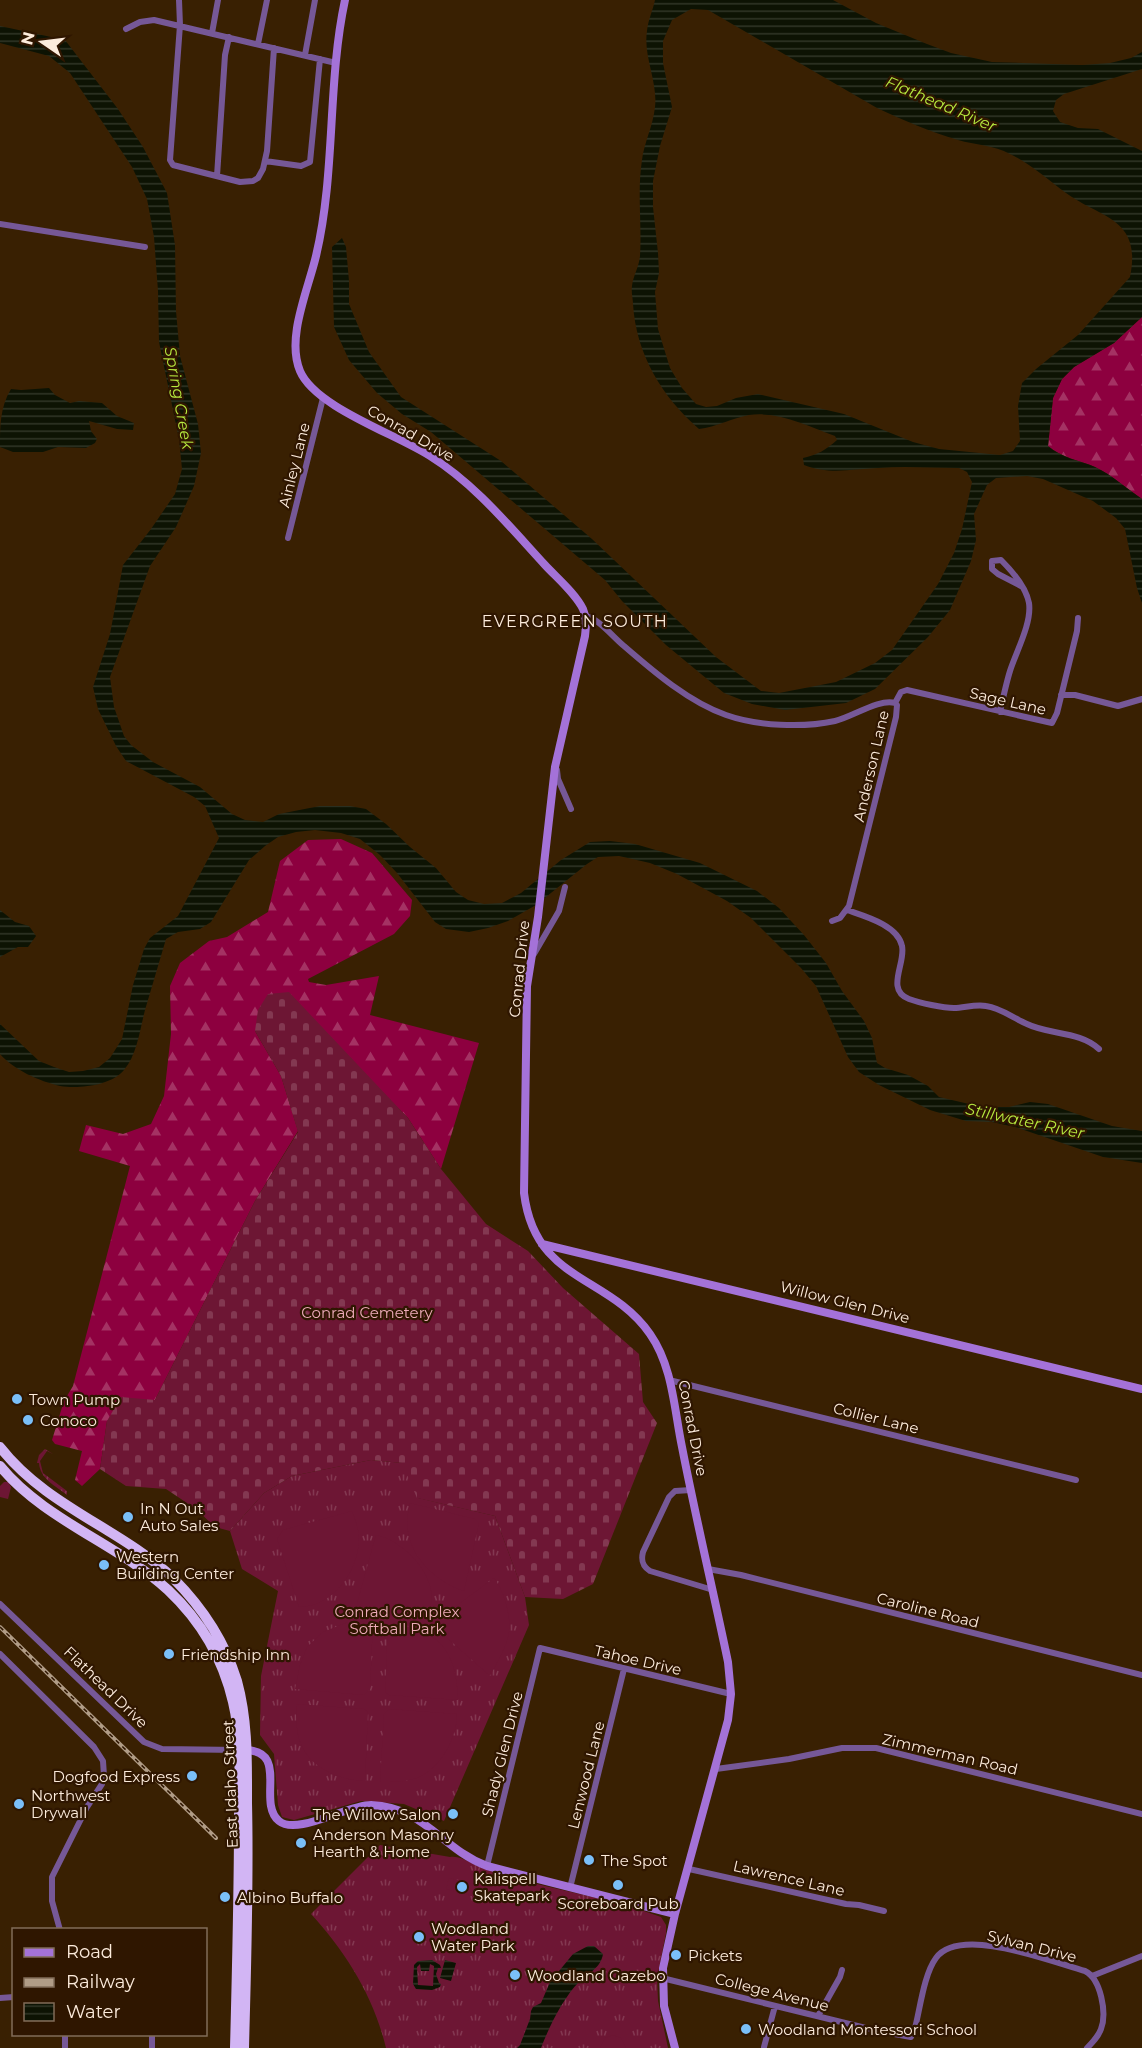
<svg xmlns="http://www.w3.org/2000/svg" width="1142" height="2048" viewBox="0 0 1142 2048" font-family="Montserrat,sans-serif">
<style>
.grass{fill:url(#grass-tufts)}
.forest{fill:url(#forest-firs)}
.cemetery{fill:url(#cemetery-stones)}
.garden{fill:#6d1634}
.water{fill:url(#water-rules);fill-rule:evenodd}
.lines{fill:none;stroke-linecap:round;stroke-linejoin:round}
.street{stroke:#765897;stroke-width:6}
.secondary{stroke:#a472d8;stroke-width:8}
.highway{stroke:#d2b5f4;stroke-width:10}
.rail-casing{stroke:#b09c86;stroke-width:4}
.rail{stroke:#2f1600;stroke-width:1.5;stroke-dasharray:4.5;stroke-linecap:butt}
.poi-dot{fill:#7abff8;stroke:#2f1600;stroke-width:2}
.labels{text-anchor:middle;dominant-baseline:central;stroke-width:4.5;stroke-linejoin:round;paint-order:stroke}
.street-label{font-size:15px;fill:#fdecdc;stroke:#2f1600}
.park-label{font-size:15px;fill:#edabb9;stroke:#2f1600}
.poi-label{font-size:15px;fill:#fdecdc;stroke:#2f1600;text-anchor:start}
.water-label{font-size:16px;font-style:italic;fill:#b7ea3f;stroke:#2f1600}
.neighbourhood-label{font-size:16px;letter-spacing:1.5px;fill:#fdecdc;stroke:#2f1600}
</style>
<defs>
<pattern id="grass-tufts" width="24" height="20" patternUnits="userSpaceOnUse" patternTransform="scale(1.5)"><rect width="24" height="20" fill="#6d1634"/><path d="M3 7l-1-3M5 7V3M7 7l1-3M15 17l-1-3M17 17v-4M19 17l1-3" fill="none" stroke="#833851"/></pattern>
<pattern id="forest-firs" width="22" height="20" patternUnits="userSpaceOnUse" patternTransform="scale(1.5)"><rect width="22" height="20" fill="#8d003f"/><path d="M5 1l3.5 6h-7zM16 11l3.5 6h-7z" fill="#a43263"/></pattern>
<pattern id="cemetery-stones" width="16" height="16" patternUnits="userSpaceOnUse" patternTransform="scale(1.5)"><rect width="16" height="16" fill="#6d1634"/><path d="M2 7V4a2 2 0 0 1 4 0v3zM10 15v-3a2 2 0 0 1 4 0v3z" fill="#833851"/></pattern>
<pattern id="water-rules" width="6" height="5" patternUnits="userSpaceOnUse" patternTransform="scale(1.5)"><rect width="6" height="5" fill="#0d1303"/><path d="M0 2.5h6" fill="none" stroke="#313627"/></pattern>
</defs>
<rect width="100%" height="100%" fill="#392002"/>
<!-- grass -->
<path class="grass" d="M 45,1449 L 53,1454 L 47,1451 L 40,1461 L 43,1473 L 67,1491 L 67,1495 C 56,1486 40,1479 39,1463 L 37,1463 L 39,1455 Z
M 371,1460 L 403,1463 L 418,1498 L 495,1516 L 525,1597 L 529,1625 L 444,1821 L 404,1804 L 361,1801 L 294,1820 L 282,1817 L 278,1805 L 274,1754 L 260,1735 L 261,1676 L 278,1591 L 242,1569 L 230,1531 L 264,1493 L 292,1476 Z
M 4,1482 L 8,1482 L 11,1487 L 8,1499 L 0,1497 L 0,1486 Z
M 380,1845 L 450,1857 C 462,1855 474,1866 485,1869 C 542,1889 604,1896 661,1917 L 666,1925 L 666,1933 L 657,1978 L 658,2001 L 668,2048 L 386,2048 C 374,1997 346,1952 311,1914 Z"/>
<!-- forest -->
<path class="forest" d="M 1142,317 L 1142,499 C 1126,488 1112,475 1095,467 C 1079,460 1062,458 1048,446 L 1053,398 L 1062,379 L 1074,367 L 1114,343 Z
M 341,839 L 372,853 L 412,900 L 410,916 L 394,934 L 308,979 L 309,982 L 326,985 L 379,976 L 370,1015 L 479,1043 L 441,1169 L 408,1118 L 353,1062 L 255,1031 L 281,1076 L 298,1131 L 255,1201 L 155,1400 L 107,1421 L 100,1469 L 82,1486 L 75,1480 L 82,1451 L 55,1444 L 52,1440 L 64,1401 L 73,1386 L 130,1166 L 79,1151 L 86,1125 L 123,1134 L 151,1124 L 164,1096 L 171,1034 L 170,986 L 180,963 L 209,941 L 227,937 L 268,912 L 280,861 L 308,840 Z"/>
<!-- cemetery -->
<path class="cemetery" d="M 289,992 L 408,1118 L 441,1169 L 486,1224 L 528,1251 L 563,1288 L 639,1354 L 643,1402 L 657,1423 L 593,1584 L 563,1599 L 525,1597 L 495,1516 L 417,1498 L 402,1463 L 371,1460 L 292,1476 L 264,1493 L 230,1531 L 215,1527 L 196,1509 L 166,1489 L 126,1486 L 100,1469 L 107,1421 L 121,1397 L 155,1400 L 255,1201 L 298,1132 L 281,1076 L 255,1031 L 258,1010 L 268,994 Z"/>
<!-- garden -->
<path class="garden" d="M 410,1503 L 475,1519 L 479,1523 L 464,1591 C 434,1581 408,1556 407,1522 C 407,1516 409,1509 410,1503 Z
M 352,1511 C 355,1520 359,1529 359,1538 C 359,1571 333,1607 299,1607 L 277,1539 L 283,1530 Z
M 376,1535 C 409,1541 454,1594 419,1622 L 362,1608 L 357,1603 Z
M 494,1578 C 504,1591 511,1615 509,1632 C 507,1647 497,1662 490,1676 L 437,1629 L 437,1620 Z
M 373,1621 L 370,1689 L 364,1695 L 295,1689 L 300,1665 L 307,1647 L 323,1632 L 348,1622 Z
M 388,1623 C 438,1628 457,1650 458,1700 L 389,1695 L 385,1692 Z
M 296,1704 L 364,1709 L 368,1712 L 365,1781 C 333,1780 300,1763 297,1728 C 296,1720 296,1712 296,1704 Z
M 389,1709 L 457,1714 C 457,1738 441,1768 417,1778 C 405,1782 392,1782 380,1782 L 384,1714 Z
M 449,1878 L 479,1885 L 476,1897 L 446,1889 Z
M 613,2035 L 621,2038 L 626,2048 L 600,2048 L 605,2038 Z"/>
<!-- water -->
<path class="water" d="M 655,0 L 833,0 L 876,23 L 927,44 L 951,53 L 992,62 L 1082,65 L 1110,63 L 1131,58 L 1142,52 L 1142,69 L 1064,94 L 1056,100 L 1053,111 L 1060,122 L 1078,128 L 1098,129 L 1142,151 L 1142,317 L 1114,343 L 1074,367 L 1062,379 L 1053,398 L 1048,446 C 1061,458 1079,460 1095,467 C 1112,475 1126,488 1142,499 L 1142,603 L 1137,588 L 1125,529 L 1116,518 L 1093,501 L 1043,479 L 1027,476 L 996,478 L 987,485 L 974,514 L 976,540 L 971,561 L 950,610 L 928,637 L 875,689 L 846,703 L 785,710 L 752,704 L 724,693 L 666,645 L 622,601 L 605,580 L 431,432 L 402,414 L 377,393 L 349,360 L 334,327 L 332,247 L 342,238 L 346,247 L 349,281 L 349,304 L 369,352 L 401,397 L 501,461 L 592,539 L 716,657 L 761,691 L 779,693 L 836,682 L 875,663 L 892,650 L 938,584 L 954,553 L 962,529 L 972,482 L 967,472 L 959,468 C 932,468 905,466 878,468 C 852,469 829,475 804,465 L 803,458 C 817,455 826,450 837,440 L 835,436 C 808,426 779,411 749,415 C 732,418 716,427 699,429 C 662,397 636,354 633,304 C 633,299 631,292 632,286 C 633,276 639,267 640,256 C 642,224 637,192 642,160 C 644,143 653,126 655,107 C 658,82 643,56 647,31 C 648,20 653,10 655,0 ZM 691,9 L 708,10 L 877,108 C 903,120 930,132 958,140 C 975,145 994,145 1010,154 C 1031,164 1048,180 1066,193 C 1102,219 1142,218 1130,277 L 1078,335 L 1036,369 L 1022,383 L 1018,406 L 1020,441 L 1013,451 L 1000,455 L 939,449 L 913,442 L 844,414 L 758,394 L 736,398 L 717,406 L 706,407 L 696,404 L 682,388 L 670,368 L 658,329 L 655,292 L 659,273 L 658,253 L 653,207 L 653,181 L 660,146 L 672,107 L 663,63 L 663,41 L 672,20 Z
M 0,26 L 65,40 L 118,109 L 143,147 L 167,193 L 175,245 L 176,311 L 180,356 L 198,424 L 201,453 L 194,486 L 176,527 L 150,566 L 110,677 L 114,707 L 124,736 L 131,745 L 153,762 L 200,787 L 232,814 L 245,820 L 263,822 L 279,814 L 320,806 L 350,806 L 366,809 L 386,824 L 410,847 L 436,868 L 456,892 L 468,900 L 484,904 L 502,903 L 521,893 L 561,860 L 590,842 L 610,841 L 635,844 L 700,863 L 757,891 L 779,908 L 804,935 L 826,963 L 842,991 L 864,1021 L 872,1038 L 877,1063 L 885,1068 L 908,1075 L 928,1086 L 939,1097 L 982,1107 L 1009,1107 L 1030,1102 L 1048,1104 L 1112,1126 L 1142,1131 L 1142,1163 L 1103,1157 L 1015,1127 L 992,1122 L 966,1121 L 930,1110 L 879,1085 L 859,1072 L 848,1057 L 816,986 L 801,968 L 751,918 L 727,901 L 677,874 L 650,863 L 619,856 L 598,857 L 587,864 L 536,905 L 508,921 L 488,928 L 469,932 L 446,929 L 435,922 L 397,873 L 380,855 L 360,839 L 341,833 L 315,830 L 296,832 L 278,837 L 265,846 L 249,860 L 211,922 L 200,929 L 178,932 L 166,939 C 159,963 152,986 145,1010 C 140,1029 137,1055 124,1070 C 111,1086 78,1089 60,1086 C 39,1081 14,1070 0,1054 L 0,1024 L 39,1061 L 54,1067 L 69,1072 L 83,1071 L 99,1067 L 110,1058 L 122,1039 L 133,985 L 144,949 L 150,938 L 178,916 L 219,838 L 205,806 L 194,797 L 126,761 L 116,746 L 98,709 L 93,687 L 110,634 L 123,565 L 151,529 L 175,494 L 182,469 L 179,439 L 159,342 L 158,291 L 154,237 L 147,199 L 132,167 L 70,73 L 49,56 L 0,43 Z
M 49,388 L 55,395 L 70,403 L 79,401 L 102,403 L 117,416 L 134,423 L 133,430 L 117,429 L 89,421 L 91,431 L 97,439 L 95,443 L 86,448 L 58,447 L 43,452 L 13,452 L 0,447 C 0,426 0,407 11,389 L 21,390 Z
M 0,910 L 15,922 L 29,926 L 36,936 L 28,947 L 18,947 L 0,957 Z
M 588,1946 L 594,1946 L 603,1954 C 601,1968 588,1973 579,1982 C 563,1998 549,2027 541,2048 L 517,2048 L 520,2045 L 530,2019 L 531,2011 L 533,2007 L 541,2003 L 550,1982 L 573,1954 Z
M 432,1960 L 440,1965 L 441,1968 L 438,1968 L 436,1974 L 439,1983 L 441,1984 L 440,1987 L 432,1990 L 416,1989 L 413,1984 L 414,1965 L 418,1961 ZM 420,1964 L 421,1971 L 429,1971 L 430,1964 L 434,1966 L 433,1986 L 418,1985 L 417,1967 Z
M 445,1960 L 456,1963 L 451,1981 L 440,1978 Z"/>
<g class="lines">
<!-- street -->
<path class="street" d="M 179,0 L 180,25 L 170,160 L 173,165 L 240,182 L 253,181 L 258,178 L 263,169 L 267,151 L 274,48
M 126,29 L 140,22 L 154,20 L 336,63
M 212,33 L 218,0
M 258,44 L 267,0
M 305,55 L 315,0
M 265,161 L 301,166 L 310,162 L 320,59
M 217,176 L 225,55 L 229,37
M 0,224 L 145,247
M 288,538 L 323,398
M 585,616 C 597,617 614,638 624,646 C 654,672 689,702 726,715 C 757,726 803,728 835,721 C 852,717 880,698 895,703 L 897,705 L 896,717 L 849,906 L 840,918 L 832,921
M 1061,695 L 1075,695 L 1118,706 L 1142,699
M 895,703 L 901,692 L 907,690 L 1052,723 L 1057,713 L 1077,631 L 1078,618
M 1000,712 C 1003,698 1006,684 1010,671 C 1016,652 1032,623 1029,603 C 1026,587 1012,571 1001,560 L 992,561 L 992,569 L 998,574 L 1021,586
M 557,770 L 558,779 L 571,809
M 847,910 C 864,916 898,925 902,946 C 906,963 885,990 909,999 C 920,1003 943,1008 954,1008 C 964,1008 975,1004 986,1006 C 1001,1008 1013,1018 1027,1024 C 1049,1035 1080,1031 1099,1049
M 534,954 L 559,911 L 565,887
M 669,1380 L 1076,1480
M 691,1490 L 675,1491 L 669,1497 L 643,1552 C 641,1560 642,1566 650,1571 L 713,1590
M 708,1569 L 741,1575 L 1142,1675
M 0,1604 L 144,1742 L 162,1749 L 238,1750
M 0,1654 L 94,1747 L 103,1761 L 104,1776 L 102,1784 L 87,1807 L 52,1877 L 52,1901 L 60,1930
M 716,1769 L 789,1759 L 842,1748 L 876,1748 L 1142,1814
M 487,1866 L 540,1648 L 731,1694
M 689,1869 L 846,1904 L 859,1905 L 884,1911
M 570,1888 L 624,1669
M 1092,1976 L 1142,1956
M 662,1978 L 878,2031 L 911,2037 L 915,2028 C 920,2009 924,1974 936,1958 C 960,1925 1052,1962 1085,1971 C 1101,1979 1107,2013 1101,2029 C 1098,2037 1093,2042 1087,2048
M 0,1998 L 14,1997
M 818,2016 L 840,1977 L 842,1970
M 152,2034 L 152,2048
M 764,2047 L 775,2006
M 65,2048 L 65,2034"/>
<!-- secondary -->
<path class="secondary" d="M 345,0 C 327,84 336,172 316,256 C 308,290 286,338 300,371 C 315,407 396,434 430,456 C 475,484 509,526 545,565 C 557,578 575,593 583,609 C 587,618 586,627 585,636 L 555,767 L 538,917 L 527,986 L 524,1193 C 535,1283 608,1274 650,1334 C 673,1367 674,1409 682,1447 C 696,1519 713,1590 728,1662 L 731,1694 L 728,1720 L 675,1914 L 663,1968 L 664,2006 L 675,2048
M 542,1244 L 1142,1389
M 243,1750 C 291,1749 256,1802 279,1821 C 297,1836 347,1805 371,1805 C 425,1807 441,1849 487,1866 L 675,1914"/>
<!-- highway -->
<path class="highway" d="M 0,1447 C 47,1507 120,1528 173,1578 C 202,1607 225,1642 237,1681 C 248,1721 247,1762 247,1803 C 249,1885 246,1966 244,2048
M 0,1466 C 44,1520 118,1544 168,1590 C 201,1621 223,1659 233,1702 C 242,1740 239,1782 239,1820 C 239,1896 237,1972 235,2048"/>
<defs>
<path id="rail" d="M 0,1627 L 216,1838"/>
</defs>
<!-- rail casing -->
<use href="#rail" class="rail-casing"/>
<!-- rail -->
<use href="#rail" class="rail"/>
</g>
<!-- markers -->
<g class="poi-dot">
<circle cx="17" cy="1399" r="6"/>
<circle cx="28" cy="1420" r="6"/>
<circle cx="128" cy="1517" r="6"/>
<circle cx="104" cy="1565" r="6"/>
<circle cx="169" cy="1654" r="6"/>
<circle cx="192" cy="1776" r="6"/>
<circle cx="19" cy="1804" r="6"/>
<circle cx="453" cy="1814" r="6"/>
<circle cx="301" cy="1843" r="6"/>
<circle cx="589" cy="1860" r="6"/>
<circle cx="618" cy="1885" r="6"/>
<circle cx="462" cy="1887" r="6"/>
<circle cx="225" cy="1897" r="6"/>
<circle cx="419" cy="1937" r="6"/>
<circle cx="676" cy="1955" r="6"/>
<circle cx="515" cy="1975" r="6"/>
<circle cx="746" cy="2029" r="6"/>
</g>
<g class="labels">
<!-- street labels -->
<g class="street-label">
<text transform="translate(411 433) rotate(30)">Conrad Drive</text>
<text transform="translate(294 465) rotate(-76)">Ainley Lane</text>
<text transform="translate(1008 701) rotate(13)">Sage Lane</text>
<text transform="translate(871 766) rotate(-77)">Anderson Lane</text>
<text transform="translate(519 969) rotate(-84)">Conrad Drive</text>
<text transform="translate(845 1302) rotate(14)">Willow Glen Drive</text>
<text transform="translate(876 1418) rotate(14)">Collier Lane</text>
<text transform="translate(693 1428) rotate(79)">Conrad Drive</text>
<text transform="translate(928 1610) rotate(14)">Caroline Road</text>
<text transform="translate(638 1660) rotate(13)">Tahoe Drive</text>
<text transform="translate(106 1687) rotate(44)">Flathead Drive</text>
<text transform="translate(502 1754) rotate(-76)">Shady Glen Drive</text>
<text transform="translate(950 1754) rotate(13)">Zimmerman Road</text>
<text transform="translate(586 1775) rotate(-76)">Lenwood Lane</text>
<text transform="translate(230 1784) rotate(-92)">East Idaho Street</text>
<text transform="translate(789 1878) rotate(13)">Lawrence Lane</text>
<text transform="translate(1032 1946) rotate(14)">Sylvan Drive</text>
<text transform="translate(772 1992) rotate(14)">College Avenue</text>
</g>
<!-- park labels -->
<g class="park-label">
<text x="367" y="1312">Conrad Cemetery</text>
<text x="397" y="1611">Conrad Complex<tspan x="397" dy="17">Softball Park</tspan></text>
</g>
<!-- poi labels -->
<g class="poi-label">
<text x="29" y="1399">Town Pump</text>
<text x="40" y="1420">Conoco</text>
<text x="140" y="1508">In N Out<tspan x="140" dy="17">Auto Sales</tspan></text>
<text x="116" y="1556">Western<tspan x="116" dy="17">Building Center</tspan></text>
<text x="181" y="1654">Friendship Inn</text>
<text x="180" y="1776" text-anchor="end">Dogfood Express</text>
<text x="31" y="1795">Northwest<tspan x="31" dy="17">Drywall</tspan></text>
<text x="441" y="1814" text-anchor="end">The Willow Salon</text>
<text x="313" y="1834">Anderson Masonry<tspan x="313" dy="17">Hearth &amp; Home</tspan></text>
<text x="601" y="1860">The Spot</text>
<text x="474" y="1878">Kalispell<tspan x="474" dy="17">Skatepark</tspan></text>
<text x="237" y="1897">Albino Buffalo</text>
<text x="618" y="1903" text-anchor="middle">Scoreboard Pub</text>
<text x="431" y="1928">Woodland<tspan x="431" dy="17">Water Park</tspan></text>
<text x="688" y="1955">Pickets</text>
<text x="527" y="1975">Woodland Gazebo</text>
<text x="758" y="2029">Woodland Montessori School</text>
</g>
<!-- water labels -->
<g class="water-label">
<text transform="translate(941 104) rotate(23)">Flathead River</text>
<text transform="translate(179 398) rotate(80)">Spring Creek</text>
<text transform="translate(1025 1121) rotate(12)">Stillwater River</text>
</g>
<!-- neighbourhood labels -->
<g class="neighbourhood-label">
<text x="575" y="621">EVERGREEN SOUTH</text>
</g>
</g>
<!-- legend -->
<rect x="12" y="1928" width="195" height="108" fill="#2f1600" stroke="#816c58" stroke-width="1.5"/>
<rect x="24" y="1948" width="30" height="9" fill="#a472d8" stroke="#816c58" stroke-width="1.5"/>
<text x="66" y="1958" font-size="18" fill="#fdecdc">Road</text>
<rect x="24" y="1978" width="30" height="9" fill="#b09c86" stroke="#816c58" stroke-width="1.5"/>
<text x="66" y="1988" font-size="18" fill="#fdecdc">Railway</text>
<rect x="24" y="2003" width="30" height="18" fill="url(#water-rules)" stroke="#816c58" stroke-width="1.5"/>
<text x="66" y="2018" font-size="18" fill="#fdecdc">Water</text>
<!-- north arrow -->
<g transform="translate(42 42) rotate(284)" stroke="#2f1600" stroke-width="4.5" paint-order="stroke">
<path d="M0-4.5L10 22L0 15L-10 22Z" fill="#fdecdc"/>
<text y="-9" font-size="16" font-weight="bold" text-anchor="middle" fill="#fdecdc">N</text>
</g>
</svg>
